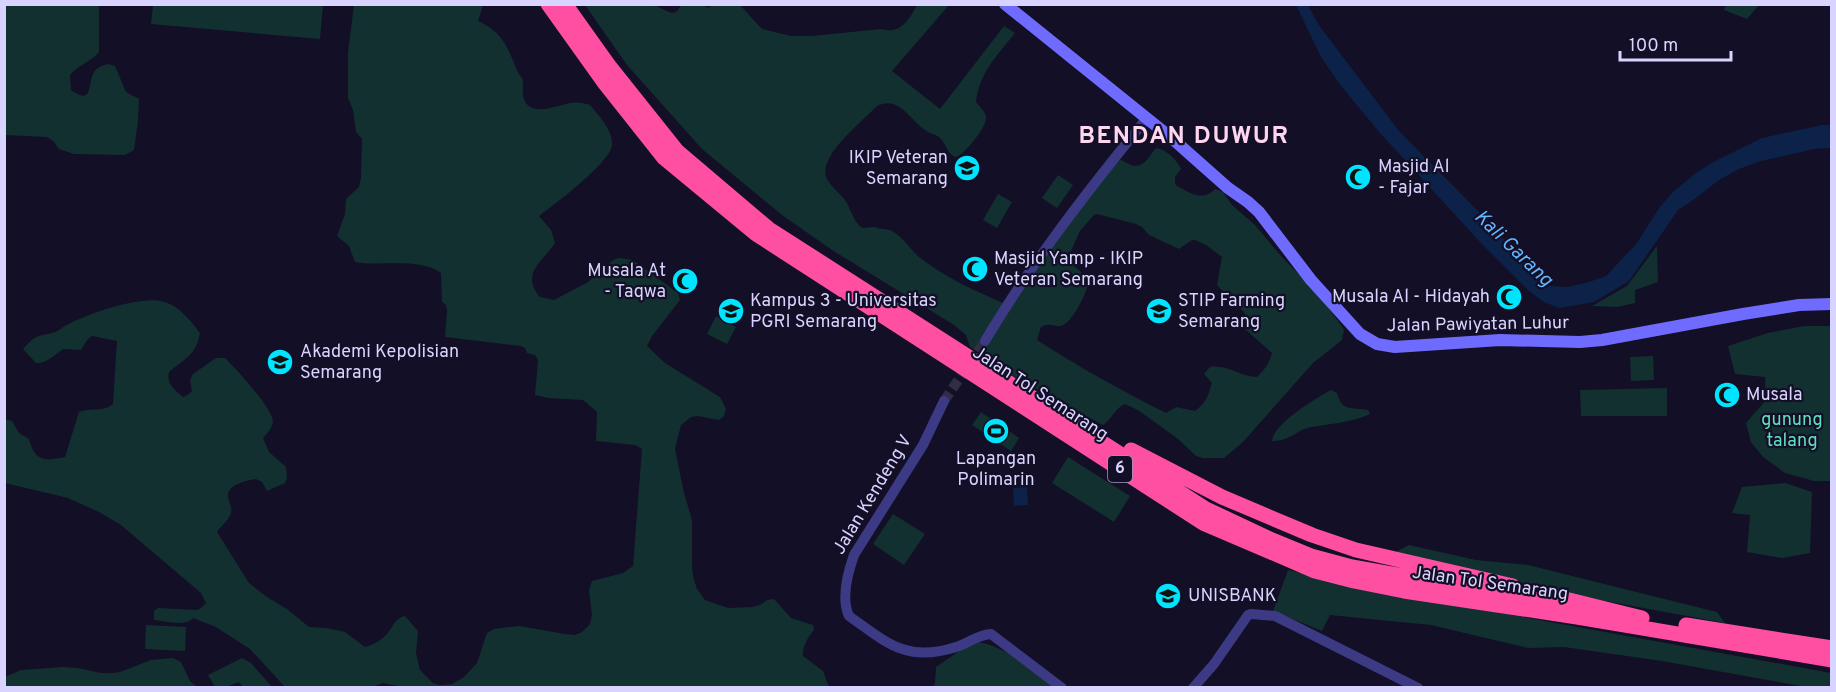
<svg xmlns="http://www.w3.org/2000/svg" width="1836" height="692" viewBox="0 0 1836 692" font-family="Overpass,sans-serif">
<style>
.green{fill:#12302f;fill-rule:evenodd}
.water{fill:#0c2248}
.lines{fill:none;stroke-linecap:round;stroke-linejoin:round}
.tertiary-tunnel{stroke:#312d47;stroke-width:10;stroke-dasharray:10 5;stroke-linecap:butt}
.tertiary{stroke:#3d3a85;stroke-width:10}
.secondary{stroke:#6f6bff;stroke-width:12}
.motorway{stroke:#ff4fa3;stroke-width:15}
.labels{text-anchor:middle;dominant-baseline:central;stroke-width:4.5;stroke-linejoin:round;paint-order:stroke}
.shield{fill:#130f26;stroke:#9e99be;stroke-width:1.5}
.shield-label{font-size:16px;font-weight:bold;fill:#d9d4ff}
.poi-label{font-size:18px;fill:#d9d4ff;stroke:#130f26;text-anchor:start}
.street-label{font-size:18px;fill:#d9d4ff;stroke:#130f26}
.park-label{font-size:18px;fill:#5fe0c0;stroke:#130f26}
.water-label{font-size:20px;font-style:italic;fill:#62b6ff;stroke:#130f26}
.district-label{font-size:24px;font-weight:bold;letter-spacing:1.5px;fill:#ffd6f0;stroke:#130f26}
</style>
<rect width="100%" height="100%" fill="#130f26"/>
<!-- green -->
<path class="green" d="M 5,4 L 99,5 L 99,52 C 91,62 78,65 70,75 L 71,90 C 94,106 87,84 94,72 C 97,67 102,66 107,64 L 115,66 L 126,92 L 139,99 L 138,121 L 134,150 L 125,155 L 74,154 L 59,149 L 53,141 L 47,137 L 5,135 Z
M 646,4 C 659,5 661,10 673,13 L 677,11 L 681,5 L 704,5 L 707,8 L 714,5 L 740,5 L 762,29 L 791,36 L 812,36 L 881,29 C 900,35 909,20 917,5 L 949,5 L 892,71 L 940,109 L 1004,26 L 1015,33 C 997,56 980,71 976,102 C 980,107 986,112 986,118 C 986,128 964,155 956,157 C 947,154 947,146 941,139 C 937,134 930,134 925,130 C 909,119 899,95 877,106 C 863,121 816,157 827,179 C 832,188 840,193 845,200 C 851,209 853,221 862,228 L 875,227 C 880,230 887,228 892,231 C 905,238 911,252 923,260 C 951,281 978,292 1010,306 L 1117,158 C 1122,160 1126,163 1131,165 C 1143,170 1150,155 1156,148 C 1167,150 1176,159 1181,169 L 1175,177 L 1175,183 L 1177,186 C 1190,193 1203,202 1215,189 L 1223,192 L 1232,205 L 1255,225 L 1281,256 L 1317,293 L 1341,325 L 1344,330 L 1342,340 L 1313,363 L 1243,442 L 1224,458 L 1203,458 L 1196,456 L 1178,439 L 1138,410 L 1125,404 C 1115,408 1112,419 1103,425 L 1018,379 L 970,347 L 966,335 L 954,325 L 832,250 L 782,215 L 702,149 L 627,65 L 585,5 ZM 1097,214 L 1136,224 L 1142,227 L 1149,235 L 1179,249 L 1192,240 L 1195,240 L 1206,245 L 1222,257 L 1217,285 L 1226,295 L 1236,301 C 1238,308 1248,314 1247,320 C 1247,324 1245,326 1245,329 L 1272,353 C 1269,364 1265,369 1257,377 C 1240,377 1228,364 1210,367 L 1204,374 L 1212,383 C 1208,396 1206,403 1195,411 L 1176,407 L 1166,413 C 1122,391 1079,367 1037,340 L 1041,327 C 1051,321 1056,329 1063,325 C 1074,320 1087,292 1089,281 L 1088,278 L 1067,260 L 1080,231 L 1094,215 Z
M 153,5 L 323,5 L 320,39 L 151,24 Z
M 354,5 L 483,5 L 478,21 C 499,31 505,41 514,63 C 517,70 518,74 523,79 C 523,85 522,93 524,99 C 531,118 557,105 571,103 C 577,102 584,103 590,105 C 599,116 613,130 612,145 C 611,162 554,205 539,216 L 551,230 L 555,243 C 542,262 520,274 540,297 L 554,300 L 588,282 L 613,260 L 619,258 L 633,260 L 678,293 L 680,300 L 652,336 L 647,346 L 665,363 L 720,397 L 726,409 L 724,416 L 719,420 L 698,416 L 691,417 L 681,425 L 675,449 L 684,493 L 692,520 L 692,569 L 694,580 L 697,589 L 705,600 L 728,608 L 753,607 L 762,604 L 767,600 L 774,599 L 791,618 L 813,625 L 814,630 C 808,637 802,647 803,656 L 823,671 L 829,687 L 407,688 L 383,683 L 369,688 L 285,687 L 250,649 L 216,627 L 193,618 C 185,627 166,621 154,620 L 154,611 L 158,608 L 196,610 L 200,609 L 206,603 L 201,593 L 121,525 L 99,512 L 68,498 L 5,483 L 5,419 L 12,421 L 19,433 L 29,439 C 35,462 45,461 65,457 L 79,412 C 91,407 102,413 113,404 L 117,341 L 92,336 L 87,340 L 81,350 L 63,349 C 55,355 47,363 36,363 L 23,349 C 26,346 29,342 33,339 C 39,334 48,335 55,332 C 59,331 62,327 67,325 C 85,314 140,296 161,301 C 179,305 190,320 200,333 C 196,356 184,359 169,372 C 166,384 175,390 183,397 L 189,394 L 192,391 L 190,380 L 193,374 L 216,358 L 225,358 C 236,369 273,408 273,422 C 272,429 267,433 263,438 L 269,452 L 286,467 L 287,478 L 285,483 L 267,491 L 262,482 L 256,479 C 248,480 230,484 228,494 C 227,501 233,506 231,513 C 229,520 221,526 217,532 L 249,583 L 267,597 L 287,609 L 309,627 L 327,628 L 345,632 L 365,647 C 374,645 381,640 387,634 C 393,627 395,618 405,616 L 418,631 L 416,653 L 420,670 L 433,683 L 440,685 L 452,684 L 464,677 L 477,663 L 487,633 L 494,629 L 519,626 L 565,634 L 575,635 L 582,632 L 590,624 L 592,615 L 589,590 L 592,581 L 623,573 L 633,566 L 642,449 L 635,445 L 596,441 L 597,412 L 583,400 L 548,398 L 535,395 L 538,360 L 535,355 L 527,353 L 525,348 L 521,346 L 445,337 L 447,310 L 446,305 L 442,302 L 441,273 C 418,257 380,267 355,262 L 349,246 L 337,236 L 345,214 L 346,199 L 359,187 L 361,178 L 362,139 L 356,132 L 353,110 L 348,98 L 348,53 Z
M 1726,5 L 1726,4 L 1759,5 L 1747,19 L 1724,10 Z
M 1058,175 L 1073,185 L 1057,208 L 1042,198 Z
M 998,194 L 1012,202 L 997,228 L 983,220 Z
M 1657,246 L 1658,282 L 1635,290 L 1635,303 L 1617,307 L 1592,306 L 1627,286 Z
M 716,316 L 736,327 L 727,344 L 707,334 Z
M 1804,326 L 1831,326 L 1831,481 L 1814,481 L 1785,473 L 1763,457 L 1751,442 L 1746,423 L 1766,400 L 1765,377 L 1735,374 L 1728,346 L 1768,333 Z
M 1653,356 L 1654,380 L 1631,381 L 1630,357 Z
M 1667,388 L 1667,416 L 1581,416 L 1580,390 Z
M 1331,390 L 1337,393 C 1342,412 1351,407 1368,410 L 1370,414 C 1353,422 1330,424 1311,427 C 1296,430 1291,441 1272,441 C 1273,424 1316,398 1331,390 Z
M 981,412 L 1019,438 L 1011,451 L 972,425 Z
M 1068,457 L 1130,496 L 1114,522 L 1052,483 Z
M 1785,483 L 1812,492 L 1810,553 L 1782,558 L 1747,552 L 1750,515 L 1732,513 L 1742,487 Z
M 893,514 L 925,534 L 904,565 L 873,544 Z
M 1409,545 L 1476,560 L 1528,565 L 1717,612 L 1725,623 L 1567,594 L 1390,555 Z
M 1288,570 L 1396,594 L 1831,673 L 1831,687 L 1806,687 L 1662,661 L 1564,647 L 1528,648 L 1431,625 L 1330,615 L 1322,631 L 1273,611 Z
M 146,625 L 186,627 L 185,651 L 145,649 Z
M 977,642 C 1004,645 1035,671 1056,688 L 933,688 L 935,683 L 936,667 L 968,645 Z
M 173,658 L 181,662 L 190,681 L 197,687 L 5,687 L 5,677 L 21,670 L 63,667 L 78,668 L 101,673 L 113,673 L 120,672 L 151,660 Z
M 242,658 L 251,663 L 272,687 L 244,687 L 238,682 L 227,687 L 215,687 L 208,675 Z"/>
<!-- water -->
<path class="water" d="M 1296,5 L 1308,5 L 1318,24 L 1399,131 L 1486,219 L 1529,268 L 1550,286 L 1567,287 L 1586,283 L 1606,276 L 1637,243 L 1659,208 L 1674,191 L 1696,173 L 1715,161 L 1762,138 L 1822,125 L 1831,125 L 1831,148 L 1814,149 L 1761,161 L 1739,169 L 1719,180 L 1696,198 L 1678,210 L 1629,281 L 1594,302 L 1559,308 L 1544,302 L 1529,291 L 1480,242 L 1380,133 L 1341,86 L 1321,57 Z
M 1027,487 L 1028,505 L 1014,506 L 1013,488 Z"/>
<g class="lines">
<!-- tertiary-tunnel -->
<path class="tertiary-tunnel" d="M 944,401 L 985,341"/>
<!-- tertiary -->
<path class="tertiary" d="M 985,341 C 1032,262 1089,189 1147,118
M 944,401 L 923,445 L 854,555 C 848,572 841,599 849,616 C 887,643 907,663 956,647 C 967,644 979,634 991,634 L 1062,688
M 1193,688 L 1214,664 L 1248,615 L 1251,614 L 1275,616 L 1418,688"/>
<!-- secondary -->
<path class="secondary" d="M 1005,4 L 1175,141 L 1228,188 L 1248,202 L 1259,212 L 1311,280 L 1360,334 L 1377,344 L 1395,347 L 1500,340 L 1580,342 L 1602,340 L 1743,314 L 1799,305 L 1832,304"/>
<!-- motorway -->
<path class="motorway" d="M 548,4 L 603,81 L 664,158 L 756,234 L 1203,523 L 1315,571 L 1354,581 L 1404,591 L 1577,617 L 1832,660
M 565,4 L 610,67 L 677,151 L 769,229 L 1206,509 L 1272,540 L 1311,556 L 1352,567 L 1567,605
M 1131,450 L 1222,497 L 1312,535 L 1356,550 L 1513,586
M 1557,597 L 1642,618
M 1686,625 L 1832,648"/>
</g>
<!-- icons -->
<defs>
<symbol id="university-disc" viewBox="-11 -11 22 22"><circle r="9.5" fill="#00e5ff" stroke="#130f26"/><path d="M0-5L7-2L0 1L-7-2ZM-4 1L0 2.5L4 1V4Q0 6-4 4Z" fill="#111"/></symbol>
<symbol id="mosque-disc" viewBox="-11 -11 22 22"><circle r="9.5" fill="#00e5ff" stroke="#130f26"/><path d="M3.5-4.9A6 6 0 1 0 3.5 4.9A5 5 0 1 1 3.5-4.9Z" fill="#111"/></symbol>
<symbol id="stadium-disc" viewBox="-11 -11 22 22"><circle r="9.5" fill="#00e5ff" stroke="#130f26"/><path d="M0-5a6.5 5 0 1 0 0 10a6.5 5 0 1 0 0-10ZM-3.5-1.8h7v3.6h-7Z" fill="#111"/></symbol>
</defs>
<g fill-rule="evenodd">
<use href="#university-disc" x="952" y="153" width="30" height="30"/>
<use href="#mosque-disc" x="1343" y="162" width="30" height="30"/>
<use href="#mosque-disc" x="960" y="254" width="30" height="30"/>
<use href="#mosque-disc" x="670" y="266" width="30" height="30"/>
<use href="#mosque-disc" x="1494" y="282" width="30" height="30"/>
<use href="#university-disc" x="716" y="296" width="30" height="30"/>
<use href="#university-disc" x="1144" y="296" width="30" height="30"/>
<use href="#university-disc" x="265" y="347" width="30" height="30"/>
<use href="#mosque-disc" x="1712" y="380" width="30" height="30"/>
<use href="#stadium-disc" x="981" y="416" width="30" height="30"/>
<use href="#university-disc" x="1153" y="581" width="30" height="30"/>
</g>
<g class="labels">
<!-- shield labels -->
<rect class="shield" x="1108" y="456" width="24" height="26" rx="4.5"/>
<g class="shield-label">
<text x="1120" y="469">6</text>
</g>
<!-- poi labels -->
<g class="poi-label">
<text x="948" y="158" text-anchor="end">IKIP Veteran<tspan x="948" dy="21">Semarang</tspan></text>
<text x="1378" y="167">Masjid Al<tspan x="1378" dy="21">- Fajar</tspan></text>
<text x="994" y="259">Masjid Yamp - IKIP<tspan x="994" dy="21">Veteran Semarang</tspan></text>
<text x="666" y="271" text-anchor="end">Musala At<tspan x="666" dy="21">- Taqwa</tspan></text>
<text x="1490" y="297" text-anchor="end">Musala Al - Hidayah</text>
<text x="750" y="301">Kampus 3 - Universitas<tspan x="750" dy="21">PGRI Semarang</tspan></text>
<text x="1178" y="301">STIP Farming<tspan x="1178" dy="21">Semarang</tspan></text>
<text x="300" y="352">Akademi Kepolisian<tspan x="300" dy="21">Semarang</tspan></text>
<text x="1746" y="395">Musala</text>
<text x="996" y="459" text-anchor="middle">Lapangan<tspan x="996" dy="21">Polimarin</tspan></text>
<text x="1188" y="596">UNISBANK</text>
</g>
<!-- street labels -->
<g class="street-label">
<text transform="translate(1478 325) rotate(-1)">Jalan Pawiyatan Luhur</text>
<text transform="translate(1040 394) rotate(33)">Jalan Tol Semarang</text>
<text transform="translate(873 495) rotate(-59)">Jalan Kendeng V</text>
<text transform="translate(1490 584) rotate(8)">Jalan Tol Semarang</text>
</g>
<!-- park labels -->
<g class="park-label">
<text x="1792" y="420">gunung<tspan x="1792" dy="21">talang</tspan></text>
</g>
<!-- water labels -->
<g class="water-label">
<text transform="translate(1513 249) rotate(44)">Kali Garang</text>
</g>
<!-- district labels -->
<g class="district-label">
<text x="1184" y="137">BENDAN DUWUR</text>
</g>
</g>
<!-- border -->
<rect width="1836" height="692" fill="none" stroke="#d9d4ff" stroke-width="12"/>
<!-- scale -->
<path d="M1620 51v9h111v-9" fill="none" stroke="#d9d4ff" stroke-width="3"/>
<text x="1629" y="51" font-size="18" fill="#d9d4ff" stroke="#130f26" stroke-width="4.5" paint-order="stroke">100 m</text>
</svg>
